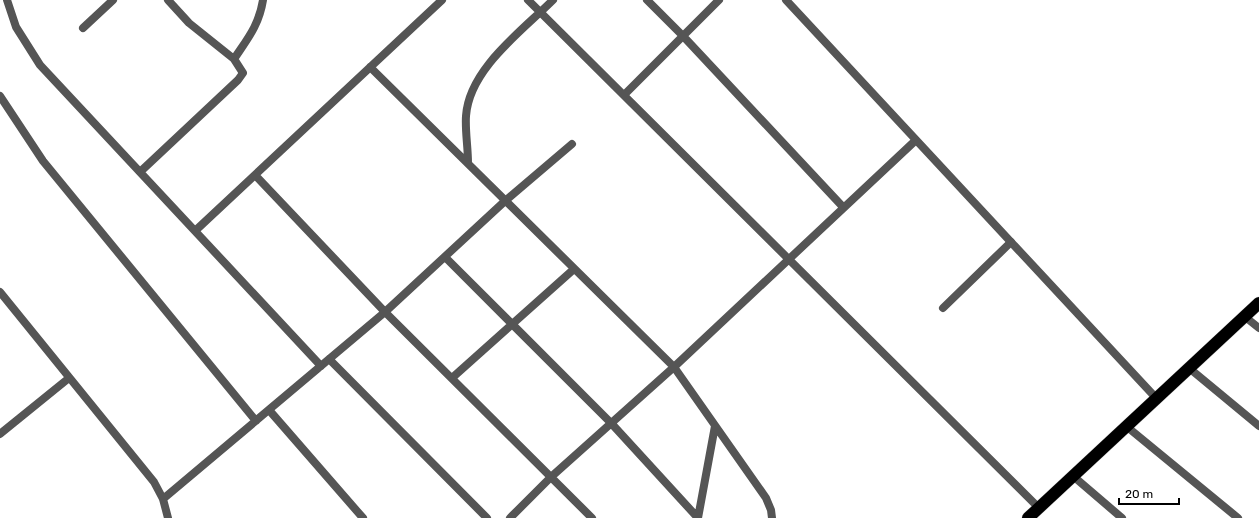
<svg xmlns="http://www.w3.org/2000/svg" width="1259" height="518" viewBox="0 0 1259 518" font-family="Rubik,sans-serif">
<style>
.lines{fill:none;stroke-linecap:round;stroke-linejoin:round}
.highway-casing{stroke:#dbdbdb;stroke-width:13}
.lane{stroke:#555;stroke-width:8}
.street{stroke:#555;stroke-width:8}
.highway{stroke:#000;stroke-width:12}
</style>
<rect width="100%" height="100%" fill="#fff"/>
<g class="lines">
<defs>
<path id="highway" d="M 1028,518 L 1259,303"/>
</defs>
<!-- highway casing -->
<use href="#highway" class="highway-casing"/>
<!-- lane -->
<path class="lane" d="M 943,308 L 1011,242"/>
<!-- street -->
<path class="street" d="M 7,0 L 16,27 L 40,65 L 321,366
M 528,0 L 1039,508
M 647,0 L 683,36 L 843,207
M 786,0 L 1157,399
M 83,28 L 113,0
M 234,59 C 248,38 259,25 263,0
M 370,67 L 674,367 L 766,498 L 771,510 L 772,518
M 624,95 L 719,0
M 0,96 L 43,161 L 256,421
M 468,163 C 468,147 465,131 466,116 C 469,69 522,31 553,0
M 140,172 L 238,80 L 243,73 L 234,59 L 189,23 L 168,0
M 255,175 L 385,312 L 592,518
M 195,231 L 442,0
M 445,257 L 611,423 L 698,518
M 0,292 L 154,482 L 163,499 L 168,518
M 1244,316 L 1259,328
M 329,359 L 487,518
M 1189,368 L 1259,426
M 452,378 L 574,269
M 269,410 L 363,518
M 1126,426 L 1238,518
M 0,434 L 69,378
M 1073,476 L 1122,518
M 163,499 L 385,312 L 505,201 L 572,144
M 510,518 L 551,477 L 674,367 L 916,140
M 698,518 L 715,426"/>
<!-- highway -->
<use href="#highway" class="highway"/>
</g>
<!-- scale -->
<path d="M1119 498v6h60v-6" fill="none" stroke="#000000" stroke-width="2"/>
<text x="1125" y="498" font-size="12" fill="#000000" stroke="#ffffff" stroke-width="3" paint-order="stroke">20 m</text>
</svg>
